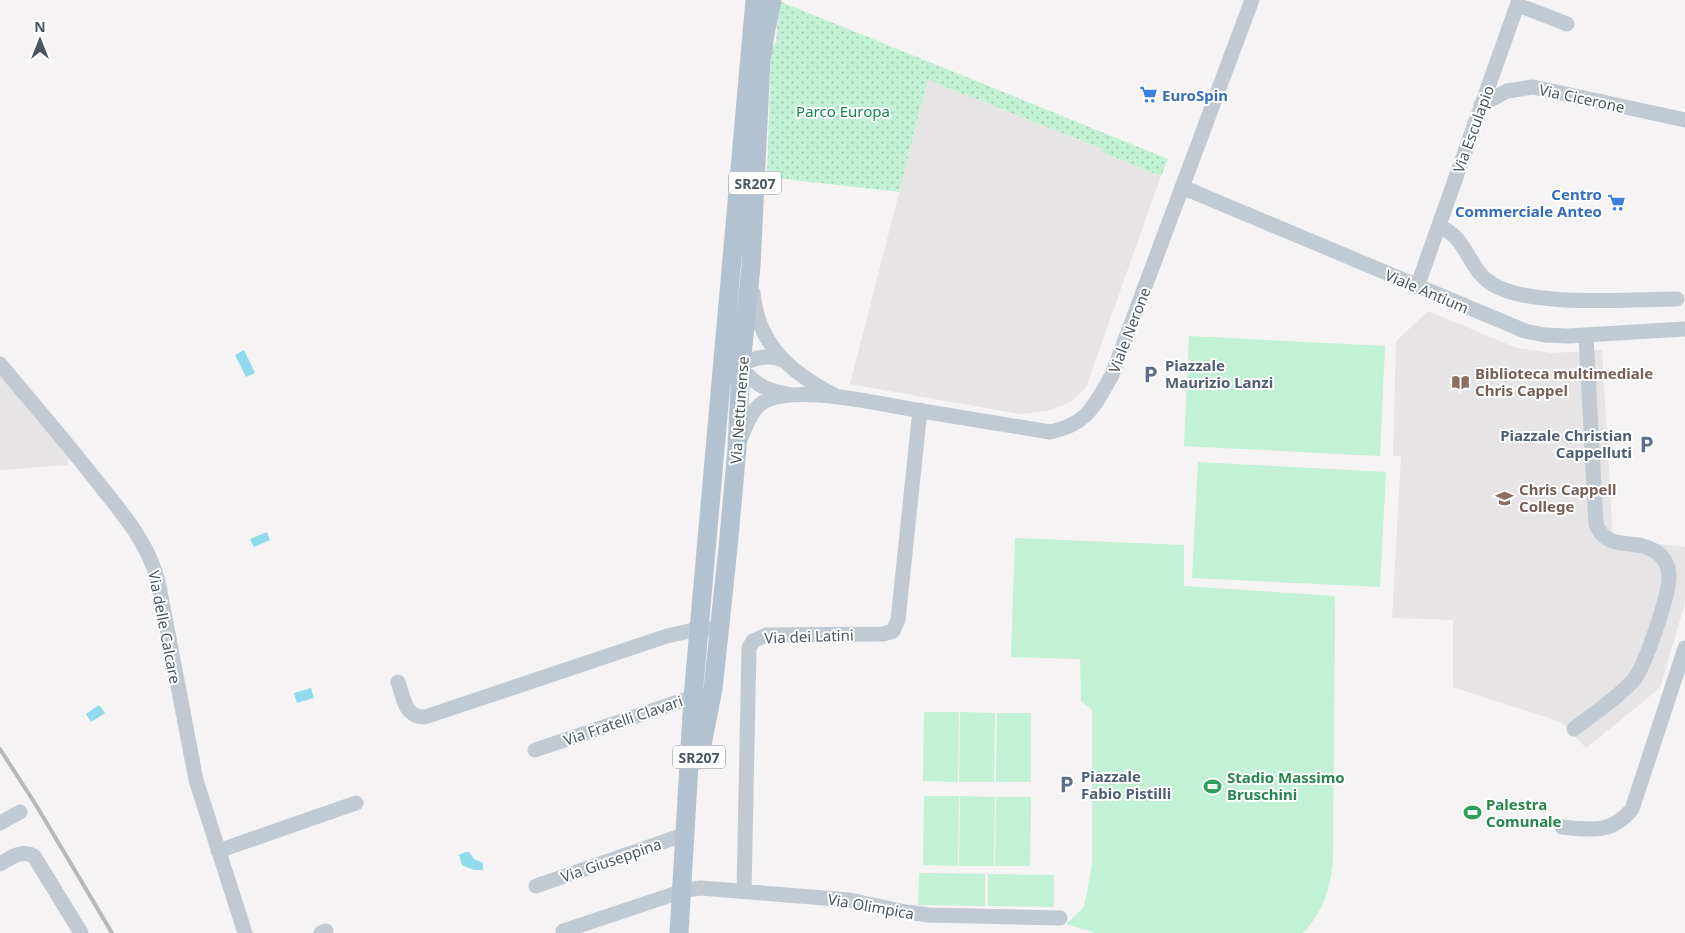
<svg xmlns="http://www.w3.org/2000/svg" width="1685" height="933" viewBox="0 0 1685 933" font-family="'Noto Sans',sans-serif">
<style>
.education{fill:#e6e4e5}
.green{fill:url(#green-dots)}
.pitch{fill:#c3f1d5}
.water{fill:#90daee}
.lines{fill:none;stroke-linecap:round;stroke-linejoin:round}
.minor{stroke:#c1cad2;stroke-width:15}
.major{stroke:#b3c2d1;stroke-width:19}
.rail{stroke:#b5b8bd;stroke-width:4}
.labels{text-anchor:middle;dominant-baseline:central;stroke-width:4;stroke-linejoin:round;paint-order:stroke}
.shield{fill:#fff;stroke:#808990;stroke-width:1}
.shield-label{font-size:14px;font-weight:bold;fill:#4a5661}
.shop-label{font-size:15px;font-weight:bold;fill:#366cbe;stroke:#fff;text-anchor:start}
.street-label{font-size:15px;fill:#4a5661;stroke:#fff}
.park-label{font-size:15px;fill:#17864f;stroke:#fff}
.service-label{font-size:15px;font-weight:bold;fill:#4e5e75;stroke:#fff;text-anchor:start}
.education-label{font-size:15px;font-weight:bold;fill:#785e54;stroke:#fff;text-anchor:start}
.leisure-label{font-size:15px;font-weight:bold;fill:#27864d;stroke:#fff;text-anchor:start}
</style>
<defs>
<pattern id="green-dots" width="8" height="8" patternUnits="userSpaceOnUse" patternTransform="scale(1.25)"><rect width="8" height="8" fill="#c3f1d5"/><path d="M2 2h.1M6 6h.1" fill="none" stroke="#a0c6b0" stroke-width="1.8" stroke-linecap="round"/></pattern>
</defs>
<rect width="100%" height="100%" fill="#f5f3f3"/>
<!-- education -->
<path class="education" d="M 928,80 L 1100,148 L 1104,153 L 1161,176 L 1086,387 L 1071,402 L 1048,411 L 1020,414 L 850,384 Z
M 1428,311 L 1517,348 L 1552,353 L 1602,350 L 1613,539 L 1685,547 L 1685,603 L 1660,688 L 1586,748 L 1561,722 L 1453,687 L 1453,620 L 1392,618 L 1401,457 L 1393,455 L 1396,341 Z
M 0,374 L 69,457 L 68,465 L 0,470 Z"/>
<!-- green -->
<path class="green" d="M 779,1 L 1168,159 L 1161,176 L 1104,153 L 1100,148 L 928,80 L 899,192 L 767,177 L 771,49 L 776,42 Z"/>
<!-- pitch -->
<path class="pitch" d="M 1189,336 L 1385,346 L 1380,456 L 1184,446 Z
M 1198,462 L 1386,472 L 1380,587 L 1192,578 Z
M 1015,538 L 1184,545 L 1184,586 L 1335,596 L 1333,862 C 1329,892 1324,910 1303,933 L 1095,933 L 1066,924 L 1084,907 L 1092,865 L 1092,710 L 1081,701 L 1080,659 L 1011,657 Z
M 924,712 L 959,712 L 958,782 L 923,781 Z
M 960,712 L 995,713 L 994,782 L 959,782 Z
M 997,713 L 1031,713 L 1031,782 L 996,782 Z
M 924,796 L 959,796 L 958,866 L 923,865 Z
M 960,796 L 995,797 L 994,866 L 959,866 Z
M 996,797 L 1031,797 L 1030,866 L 995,866 Z
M 919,873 L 985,874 L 985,906 L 918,905 Z
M 988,874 L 1054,875 L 1054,907 L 988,906 Z"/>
<!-- water -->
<path class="water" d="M 244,350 L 255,373 L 246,377 L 235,355 Z
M 267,532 L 270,540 L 254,547 L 250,539 Z
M 311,688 L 314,698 L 297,703 L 294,693 Z
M 99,705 L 105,713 L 91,722 L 86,714 Z
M 466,852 L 469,852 L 474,859 L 483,863 L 483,870 L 474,870 L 462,865 L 459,855 Z"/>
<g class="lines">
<!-- minor -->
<path class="minor" d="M 1518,5 L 1567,24
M 1481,105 L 1507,91 L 1533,87 L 1685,120
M 1182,187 L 1525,331 L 1545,335 L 1568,336 L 1685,329
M 1439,225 C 1445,229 1452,233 1457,239 C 1470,254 1474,273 1492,284 C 1531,308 1630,299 1677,299
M 1417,287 L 1519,0
M 753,293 C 758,345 790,372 834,395
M 739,362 C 750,382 764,390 786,394
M 0,364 C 33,404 67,443 99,484 C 123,514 148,543 158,581 L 196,780 L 245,933
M 734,371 C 747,359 765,353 783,360
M 740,440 C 746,425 752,407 767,400 C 802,385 884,405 922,411 C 965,418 1007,425 1050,432 C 1088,424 1094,406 1112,375 L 1252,0
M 398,682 C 404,698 404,717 425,717 L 667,636 L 699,629 L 719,629
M 1574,729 C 1593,714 1616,699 1633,681 C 1645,667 1669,595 1669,577 C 1669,566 1664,557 1655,551 C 1635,538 1606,552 1596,524 L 1586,336
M 535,750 L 693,697 L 702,697
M 0,823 L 20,812
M 1562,827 C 1591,830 1612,834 1632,809 L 1685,648
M 218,851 L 356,803
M 0,864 C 11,858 21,849 34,856 L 81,933
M 536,886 L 686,834
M 744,891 L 749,648 L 753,641 L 766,635 L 883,634 L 893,631 L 898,620 L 920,410
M 563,931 L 686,890 L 701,888 L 849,900 L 906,912 L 929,915 L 1060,918
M 321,933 L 326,931"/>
<!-- major -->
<path class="major" d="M 699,760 L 713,689 L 728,548 L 737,448 L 741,366 L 751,266 L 761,61 L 765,34 L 772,0
M 679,933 L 693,697 L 755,0"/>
<!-- rail -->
<path class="rail" d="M 0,749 L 36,805 L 112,933"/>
</g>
<!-- icons -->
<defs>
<symbol id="supermarket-bare" viewBox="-9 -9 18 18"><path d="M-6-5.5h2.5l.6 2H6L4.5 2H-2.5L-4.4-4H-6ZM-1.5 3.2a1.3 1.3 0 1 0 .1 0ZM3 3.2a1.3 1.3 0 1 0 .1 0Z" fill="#3f7fe0" stroke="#fff" stroke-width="2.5" paint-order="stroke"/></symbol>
<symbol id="parking-bare" viewBox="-9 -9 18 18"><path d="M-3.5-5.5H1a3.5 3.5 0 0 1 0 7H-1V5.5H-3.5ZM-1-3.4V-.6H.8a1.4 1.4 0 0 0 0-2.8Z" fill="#5c6f8a" stroke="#fff" stroke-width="2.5" paint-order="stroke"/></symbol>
<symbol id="library-bare" viewBox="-9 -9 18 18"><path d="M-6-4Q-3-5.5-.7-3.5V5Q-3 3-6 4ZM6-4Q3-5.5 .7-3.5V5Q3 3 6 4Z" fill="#8d6e63" stroke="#fff" stroke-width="2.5" paint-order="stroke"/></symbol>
<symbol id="school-bare" viewBox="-9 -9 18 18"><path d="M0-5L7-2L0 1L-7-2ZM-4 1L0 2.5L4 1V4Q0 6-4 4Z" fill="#8d6e63" stroke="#fff" stroke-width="2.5" paint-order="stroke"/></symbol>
<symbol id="stadium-bare" viewBox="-9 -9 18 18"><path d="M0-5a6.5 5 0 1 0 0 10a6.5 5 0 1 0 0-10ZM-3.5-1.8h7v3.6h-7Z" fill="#2e9e5b" stroke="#fff" stroke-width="2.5" paint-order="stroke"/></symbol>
</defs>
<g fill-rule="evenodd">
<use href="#supermarket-bare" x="1136" y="82" width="25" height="25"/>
<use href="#supermarket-bare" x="1604" y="190" width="25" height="25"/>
<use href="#parking-bare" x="1138" y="362" width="25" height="25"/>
<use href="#library-bare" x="1448" y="370" width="25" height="25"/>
<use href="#parking-bare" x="1634" y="432" width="25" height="25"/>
<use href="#school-bare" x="1492" y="486" width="25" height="25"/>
<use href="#parking-bare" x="1054" y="772" width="25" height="25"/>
<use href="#stadium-bare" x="1200" y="774" width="25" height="25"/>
<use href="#stadium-bare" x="1460" y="800" width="25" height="25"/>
</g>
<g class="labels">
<!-- shield labels -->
<g class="shield">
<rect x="729" y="171.5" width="52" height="23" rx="4"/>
<rect x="673" y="745.5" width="52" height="23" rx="4"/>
</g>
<g class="shield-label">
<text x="755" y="183">SR207</text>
<text x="699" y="757">SR207</text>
</g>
<!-- shop labels -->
<g class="shop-label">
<text x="1162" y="95">EuroSpin</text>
<text x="1602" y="194" text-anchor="end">Centro<tspan x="1602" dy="17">Commerciale Anteo</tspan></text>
</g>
<!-- street labels -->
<g class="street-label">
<text transform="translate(1582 98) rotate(12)">Via Cicerone</text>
<text transform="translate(1473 129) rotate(-70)">Via Esculapio</text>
<text transform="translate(1427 291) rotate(23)">Viale Antium</text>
<text transform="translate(1129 330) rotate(-69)">Viale Nerone</text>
<text transform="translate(739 410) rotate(-86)">Via Nettunense</text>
<text transform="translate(165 627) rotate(79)">Via delle Calcare</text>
<text transform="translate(809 636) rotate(-2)">Via dei Latini</text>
<text transform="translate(623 720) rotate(-19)">Via Fratelli Clavari</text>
<text transform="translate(611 860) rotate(-19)">Via Giuseppina</text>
<text transform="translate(871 906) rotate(10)">Via Olimpica</text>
</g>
<!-- park labels -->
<g class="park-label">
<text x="843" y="111">Parco Europa</text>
</g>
<!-- service labels -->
<g class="service-label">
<text x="1165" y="365">Piazzale<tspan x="1165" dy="17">Maurizio Lanzi</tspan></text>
<text x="1632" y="435" text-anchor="end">Piazzale Christian<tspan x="1632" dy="17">Cappelluti</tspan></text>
<text x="1081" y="776">Piazzale<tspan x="1081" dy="17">Fabio Pistilli</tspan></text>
</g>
<!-- education labels -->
<g class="education-label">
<text x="1475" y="373">Biblioteca multimediale<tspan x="1475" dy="17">Chris Cappel</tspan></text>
<text x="1519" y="489">Chris Cappell<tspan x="1519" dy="17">College</tspan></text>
</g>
<!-- leisure labels -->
<g class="leisure-label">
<text x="1227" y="777">Stadio Massimo<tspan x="1227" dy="17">Bruschini</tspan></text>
<text x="1486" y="804">Palestra<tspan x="1486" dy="17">Comunale</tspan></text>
</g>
</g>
<!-- north arrow -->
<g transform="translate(40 40)" stroke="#ffffff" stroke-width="4" paint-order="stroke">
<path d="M0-4L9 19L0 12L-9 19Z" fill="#4a5661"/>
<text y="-8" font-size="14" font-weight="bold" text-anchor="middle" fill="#4a5661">N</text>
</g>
</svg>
